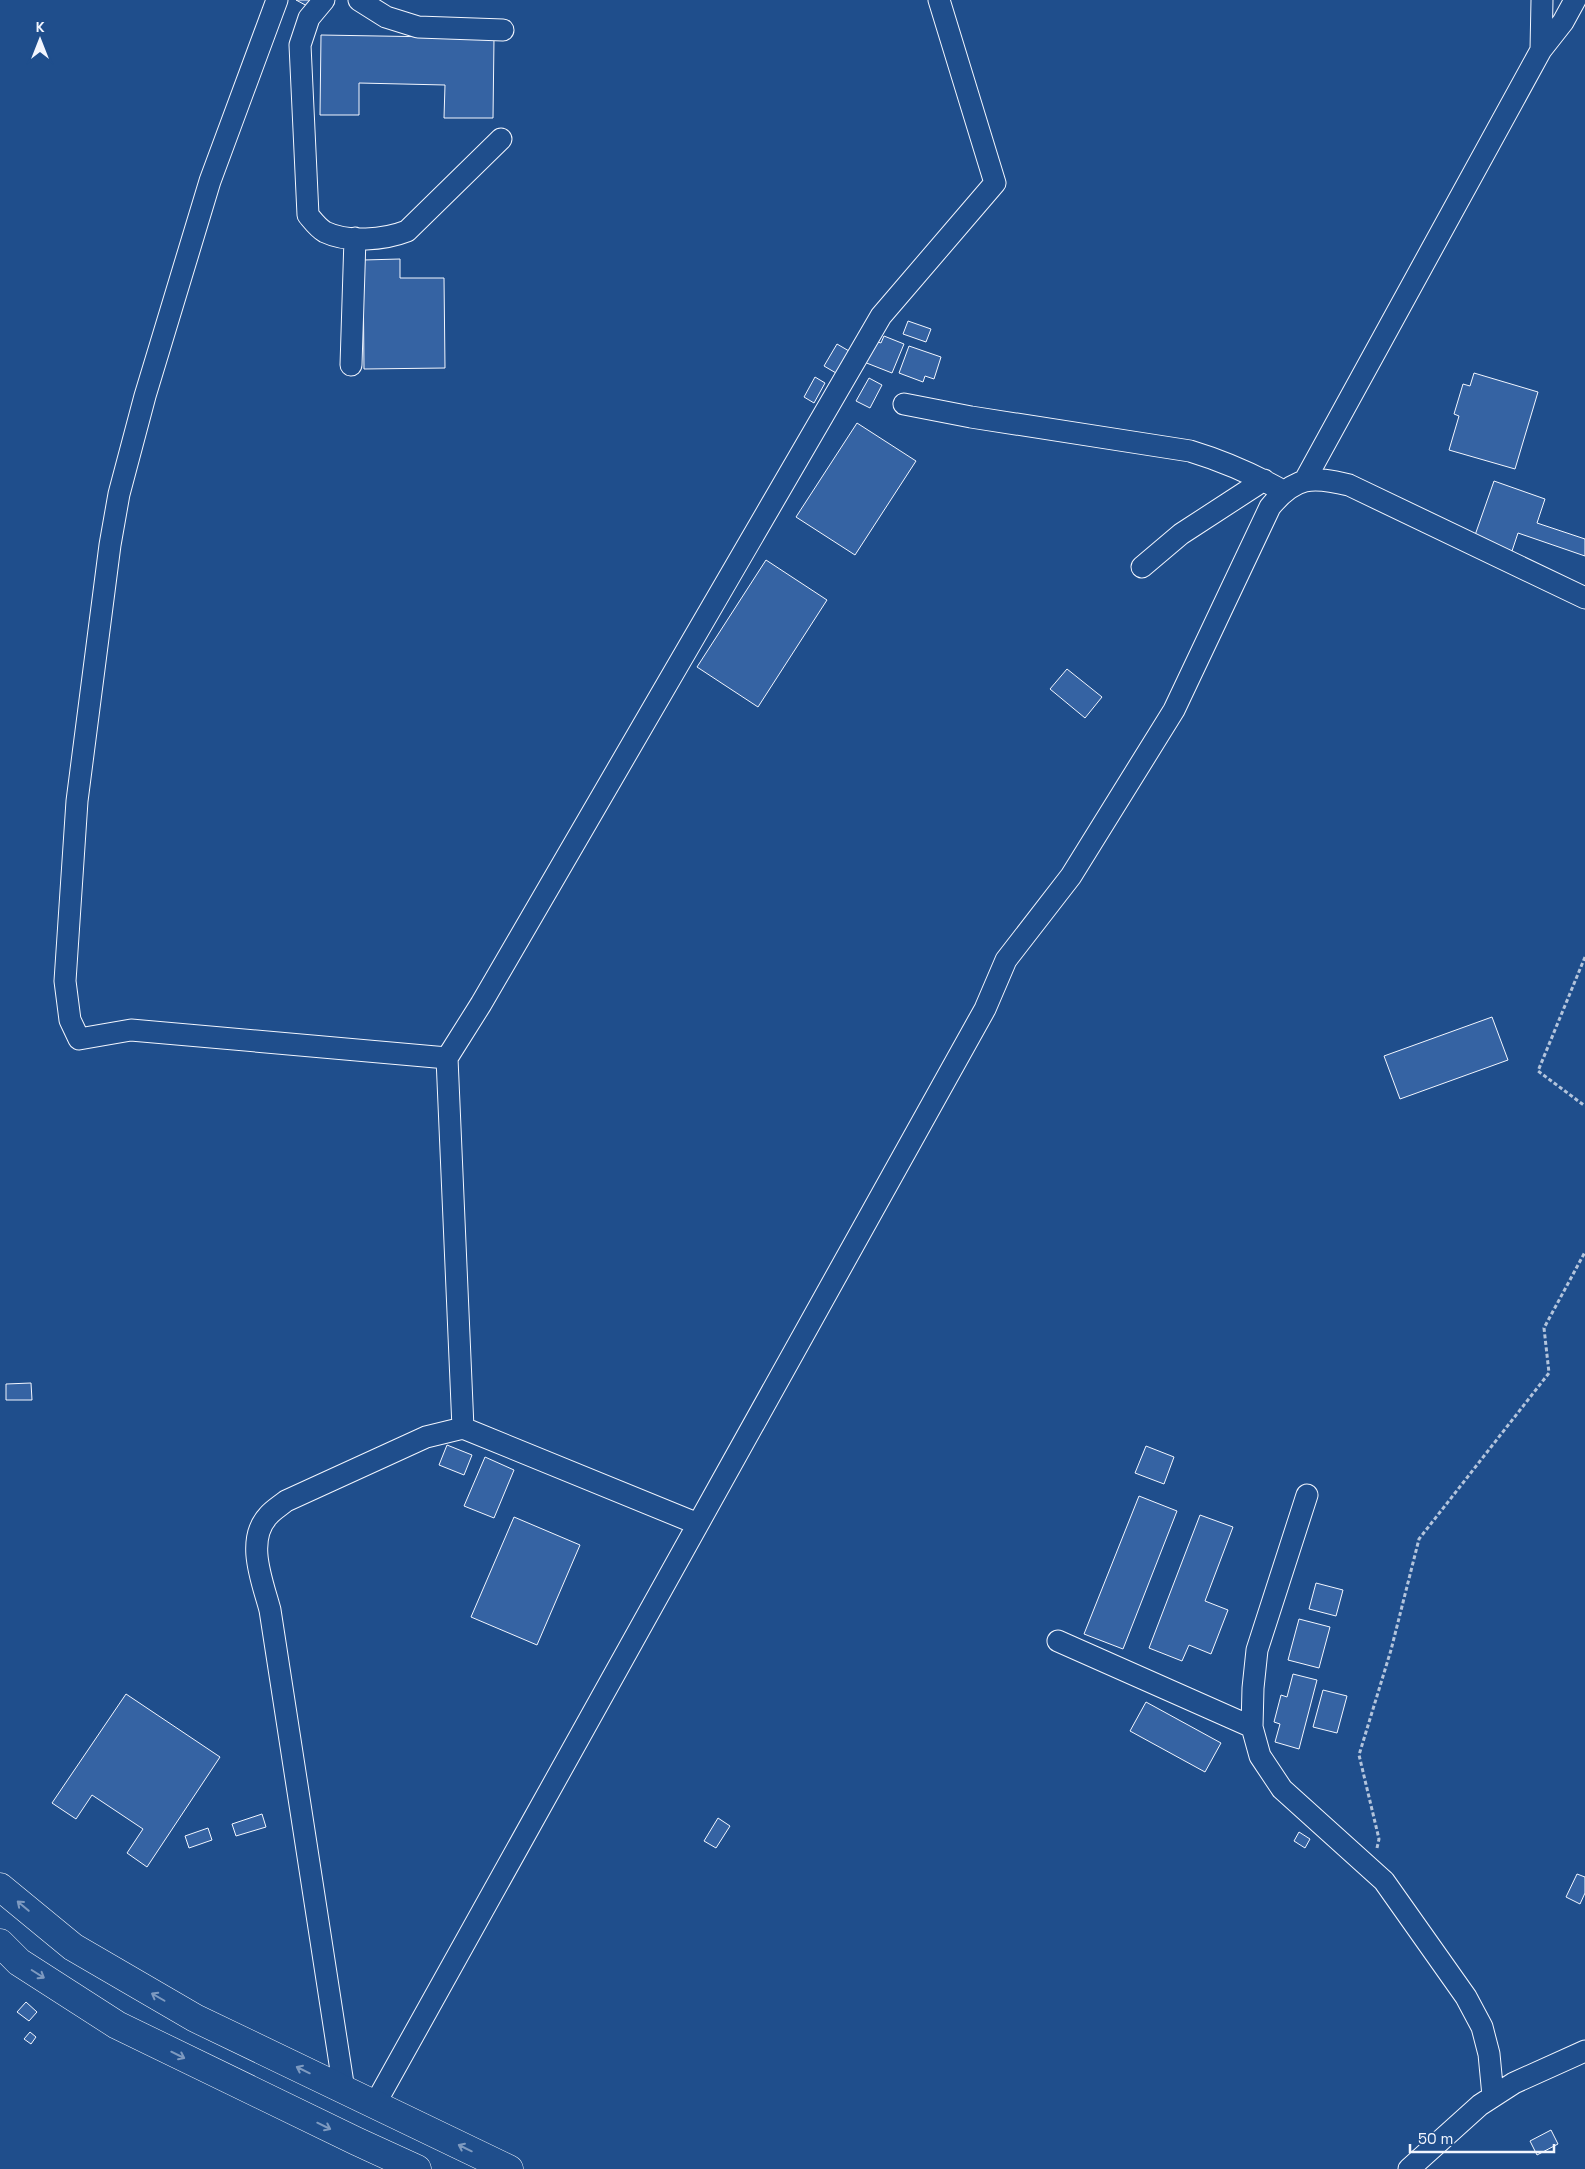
<svg xmlns="http://www.w3.org/2000/svg" width="1585" height="2169" viewBox="0 0 1585 2169" font-family="'Space Grotesk',sans-serif">
<style>
.building{fill:#3563a3;stroke:#f2f6ff}
.lines{fill:none;stroke-linecap:round;stroke-linejoin:round}
.minor-casing{stroke:#f2f6ff;stroke-width:23}
.major-casing{stroke:#f2f6ff;stroke-width:29}
.path{stroke:#b3c4dc;stroke-width:3;stroke-dasharray:4 2.5;stroke-linecap:butt}
.minor{stroke:#1f4e8c;stroke-width:21}
.major{stroke:#1f4e8c;stroke-width:28}
.oneway{stroke:#7e9ac0}
</style>
<rect width="100%" height="100%" fill="#1f4e8c"/>
<!-- building -->
<path class="building" d="M 296,0 L 313,0 L 309,7 Z
M 321,35 L 494,38 L 493,118 L 444,118 L 445,85 L 359,83 L 359,115 L 320,115 Z
M 400,259 L 400,278 L 444,278 L 445,368 L 364,369 L 363,260 Z
M 908,321 L 931,329 L 926,342 L 903,334 Z
M 884,336 L 904,344 L 892,373 L 864,362 L 873,340 L 881,343 Z
M 837,344 L 849,351 L 836,373 L 824,366 Z
M 909,346 L 941,357 L 934,379 L 925,376 L 923,382 L 899,373 Z
M 1474,373 L 1538,392 L 1515,469 L 1449,450 L 1459,416 L 1454,414 L 1463,384 L 1470,386 Z
M 815,377 L 825,383 L 814,403 L 804,397 Z
M 869,378 L 882,385 L 870,408 L 856,401 Z
M 857,423 L 916,461 L 855,555 L 796,517 Z
M 1494,481 L 1545,499 L 1537,523 L 1585,539 L 1585,556 L 1518,533 L 1512,551 L 1474,538 Z
M 766,560 L 827,600 L 758,707 L 697,667 Z
M 1067,669 L 1102,697 L 1085,718 L 1050,689 Z
M 1492,1017 L 1508,1060 L 1400,1099 L 1384,1056 Z
M 31,1383 L 32,1400 L 6,1400 L 6,1384 Z
M 447,1445 L 472,1455 L 464,1475 L 439,1465 Z
M 1146,1446 L 1174,1457 L 1164,1484 L 1135,1473 Z
M 485,1457 L 514,1470 L 494,1518 L 464,1506 Z
M 1139,1496 L 1177,1511 L 1123,1649 L 1084,1634 Z
M 1200,1515 L 1233,1527 L 1205,1601 L 1228,1610 L 1211,1654 L 1189,1645 L 1182,1661 L 1149,1648 Z
M 514,1517 L 580,1545 L 537,1645 L 471,1617 Z
M 1316,1583 L 1343,1590 L 1336,1616 L 1309,1609 Z
M 1299,1619 L 1330,1627 L 1319,1668 L 1288,1660 Z
M 1293,1674 L 1317,1680 L 1299,1749 L 1275,1742 L 1280,1724 L 1274,1722 L 1281,1695 L 1287,1697 Z
M 1323,1690 L 1347,1696 L 1337,1733 L 1313,1727 Z
M 126,1694 L 220,1757 L 147,1867 L 127,1853 L 143,1829 L 92,1795 L 76,1819 L 52,1803 Z
M 1146,1702 L 1221,1743 L 1205,1772 L 1130,1731 Z
M 262,1814 L 266,1827 L 236,1836 L 232,1824 Z
M 718,1818 L 730,1826 L 716,1848 L 704,1841 Z
M 208,1828 L 212,1840 L 189,1848 L 185,1836 Z
M 1299,1832 L 1310,1839 L 1305,1848 L 1294,1841 Z
M 1577,1874 L 1585,1877 L 1585,1893 L 1580,1904 L 1566,1897 Z
M 26,2002 L 37,2012 L 29,2021 L 17,2012 Z
M 30,2032 L 36,2037 L 31,2044 L 24,2039 Z
M 1551,2130 L 1558,2144 L 1537,2155 L 1530,2141 Z"/>
<g class="lines">
<defs>
<path id="minor" d="M 277,0 L 210,181 L 145,396 L 119,494 L 110,545 L 77,801 L 65,981 L 70,1020 L 79,1039 L 131,1030 L 447,1058
M 324,0 L 309,18 L 300,45 L 308,215 C 313,221 318,228 325,232 C 348,243 384,240 407,231 L 501,139
M 359,0 L 386,17 L 418,27 L 503,30
M 1541,50 L 1542,0
M 351,365 L 355,238
M 904,404 L 971,417 L 1190,451 C 1223,461 1253,474 1283,491
M 1305,480 L 1541,50 L 1563,22 L 1575,0
M 1142,567 L 1181,534 L 1264,480
M 463,1428 L 447,1058 L 481,1004 L 881,316 L 995,183 L 939,0
M 1307,1495 L 1257,1650 L 1253,1688 L 1252,1727 L 1260,1756 L 1282,1789 L 1384,1881 L 1466,1997 L 1482,2027 L 1489,2054 L 1493,2096
M 1058,1641 L 1252,1727
M 344,2090 L 270,1610 C 263,1583 245,1541 268,1516 C 273,1510 280,1506 286,1501 L 426,1437 L 463,1428 L 698,1524
M 375,2104 L 985,1009 L 1006,960 L 1071,876 L 1174,710 L 1270,507 C 1295,476 1312,476 1349,485 L 1585,598
M 1409,2169 L 1480,2105 L 1514,2083 L 1585,2051"/>
<path id="major" d="M 0,1887 L 73,1947 L 195,2018 L 509,2169
M 0,1943 L 19,1962 L 117,2025 L 356,2141 L 417,2169"/>
</defs>
<!-- minor casing -->
<use href="#minor" class="minor-casing"/>
<!-- major casing -->
<use href="#major" class="major-casing"/>
<!-- path -->
<path class="path" d="M 1585,957 L 1538,1071 L 1585,1106
M 1377,1848 L 1379,1839 L 1359,1755 L 1391,1650 L 1419,1539 L 1549,1373 L 1544,1328 L 1585,1252"/>
<!-- minor -->
<use href="#minor" class="minor"/>
<!-- major -->
<use href="#major" class="major"/>
</g>
<!-- one-way arrows -->
<defs><path id="oneway-shaft" d="M-6 0H5M1.5-3L5.5 0L1.5 3" fill="none" stroke-width="1.6" stroke-linecap="round" stroke-linejoin="round" transform="scale(1.25)"/></defs>
<g class="oneway">
<use href="#oneway-shaft" transform="translate(23 1906) rotate(-140)"/>
<use href="#oneway-shaft" transform="translate(38 1974) rotate(32)"/>
<use href="#oneway-shaft" transform="translate(158 1997) rotate(-150)"/>
<use href="#oneway-shaft" transform="translate(178 2055) rotate(26)"/>
<use href="#oneway-shaft" transform="translate(303 2070) rotate(-154)"/>
<use href="#oneway-shaft" transform="translate(324 2126) rotate(26)"/>
<use href="#oneway-shaft" transform="translate(465 2148) rotate(-154)"/>
</g>
<!-- north arrow -->
<g transform="translate(40 40)" stroke="#1f4e8c" stroke-width="4" paint-order="stroke">
<path d="M0-4L9 19L0 12L-9 19Z" fill="#f2f6ff"/>
<text y="-8" font-size="14" font-weight="bold" text-anchor="middle" fill="#f2f6ff">K</text>
</g>
<!-- scale -->
<path d="M1410 2144v8h144v-8" fill="none" stroke="#f2f6ff" stroke-width="2.5"/>
<text x="1418" y="2144" font-size="15" fill="#f2f6ff" stroke="#1f4e8c" stroke-width="4" paint-order="stroke">50 m</text>
</svg>
